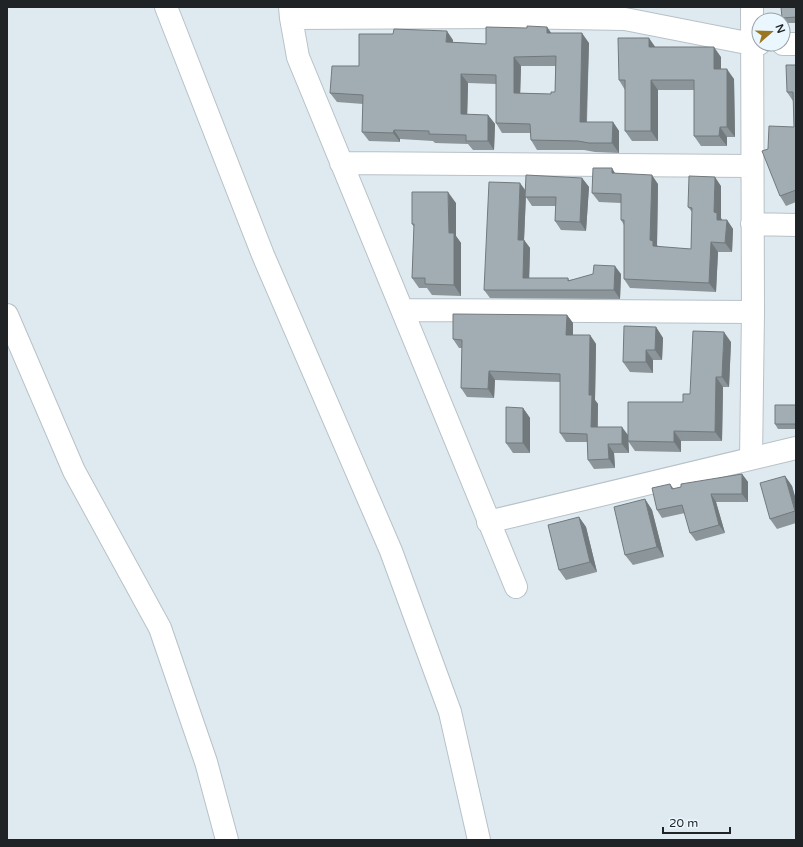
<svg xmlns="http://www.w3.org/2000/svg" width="803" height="847" viewBox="0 0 803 847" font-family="'Varela Round',sans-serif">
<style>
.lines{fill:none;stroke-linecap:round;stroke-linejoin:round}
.minor-casing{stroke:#b7c2c8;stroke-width:24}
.minor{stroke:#fff;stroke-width:22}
.wall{fill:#8b959a;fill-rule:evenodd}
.shaded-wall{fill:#71797d}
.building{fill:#a2adb3;stroke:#71797d;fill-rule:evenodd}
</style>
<rect width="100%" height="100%" fill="#deeaf0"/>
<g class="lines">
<defs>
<path id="minor" d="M 166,7 L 263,255 L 391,551 L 450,712 L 479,840
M 290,7 L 291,18 L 298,57 L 516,587
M 291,18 L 502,17 L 625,19 L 752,44 L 759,44
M 783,44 L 796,44
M 341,163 L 752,166
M 752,224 L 796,225
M 403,310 L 753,312
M 7,315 L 74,471 L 160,628 L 206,762 L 227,840
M 751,458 L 753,312 L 752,7
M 488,522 L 796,448"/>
</defs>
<!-- minor casing -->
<use href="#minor" class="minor-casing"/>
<!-- minor -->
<use href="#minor" class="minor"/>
</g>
<!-- wall -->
<path class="wall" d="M 796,7 L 796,23 L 785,23 L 782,18 Z
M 547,27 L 551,33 L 589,43 L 587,122 L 613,122 L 619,131 L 619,153 L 595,152 L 584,150 L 537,150 L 531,140 L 530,133 L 502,133 L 496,123 L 496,84 L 468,83 L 467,115 L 488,115 L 495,124 L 494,150 L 473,150 L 468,144 L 435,143 L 433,141 L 400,139 L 400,142 L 369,141 L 362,132 L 363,104 L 337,102 L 330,93 L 359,66 L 453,40 L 453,42 L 486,44 L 527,28 ZM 521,66 L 555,66 L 555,92 L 551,94 L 520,93 Z
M 655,47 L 721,57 L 721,69 L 734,79 L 735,137 L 727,137 L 727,146 L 701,146 L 694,136 L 694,90 L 658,90 L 658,141 L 632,141 L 625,131 L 625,90 L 619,80 Z
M 796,65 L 796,202 L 786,206 L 780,196 L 768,149 L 794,127 L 793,101 L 787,92 Z
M 616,173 L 658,184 L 657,245 L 658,247 L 691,249 L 692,212 L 688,207 L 721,186 L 721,218 L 722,220 L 727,220 L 733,229 L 732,252 L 718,252 L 716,292 L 630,288 L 624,279 L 624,225 L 621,220 L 621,203 L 599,202 L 592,193 Z
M 582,178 L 589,187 L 586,231 L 561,230 L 555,221 L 556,206 L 532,206 L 526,197 L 524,240 L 530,248 L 529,278 L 568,278 L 569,280 L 621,274 L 620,299 L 490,298 L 484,290 L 525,191 Z
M 456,203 L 456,236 L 461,243 L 461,296 L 432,295 L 427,288 L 419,288 L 412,278 L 414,227 L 412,224 Z
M 567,315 L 573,323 L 573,335 L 590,335 L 596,344 L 595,400 L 598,404 L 598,427 L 628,435 L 629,453 L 614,453 L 615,468 L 594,469 L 588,460 L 587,442 L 566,442 L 560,433 L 560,382 L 495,380 L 494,398 L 467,397 L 461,388 L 462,348 L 459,348 L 453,339 Z
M 656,327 L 663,338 L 662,360 L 653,360 L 653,373 L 630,372 L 623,362 Z
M 731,342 L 729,387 L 723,387 L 722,441 L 681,441 L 681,452 L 635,451 L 628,441 L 683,402 L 690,394 Z
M 796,405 L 796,429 L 778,429 L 775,424 Z
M 523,408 L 530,418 L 530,453 L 513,453 L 506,443 Z
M 742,474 L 748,482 L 748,502 L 716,502 L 725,533 L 696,541 L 690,533 L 685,513 L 662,518 L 657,510 L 670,484 L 674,489 Z
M 785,476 L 792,486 L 796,500 L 796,523 L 777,529 L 770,519 Z
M 645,499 L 652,510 L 664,557 L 633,565 L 625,555 Z
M 579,517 L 586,527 L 597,572 L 566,580 L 559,570 Z"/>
<!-- shaded-wall -->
<path class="shaded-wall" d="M 547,27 L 554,37 L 547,33 Z
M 447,31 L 453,40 L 452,51 L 446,42 Z
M 582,33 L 589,43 L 586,131 L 580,122 Z
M 649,38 L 656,48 L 649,47 Z
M 714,47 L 721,57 L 721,79 L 714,69 Z
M 514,57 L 521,66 L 520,102 L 514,93 Z
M 727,69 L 734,79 L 735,137 L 727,127 Z
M 461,74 L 468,83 L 467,124 L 461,114 Z
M 651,80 L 658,90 L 658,141 L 651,131 Z
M 488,115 L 495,124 L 494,150 L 488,141 Z
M 613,122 L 619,131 L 619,153 L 612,143 Z
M 720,127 L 727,137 L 727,146 L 719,136 Z
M 394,130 L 400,139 L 400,142 L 393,133 Z
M 612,168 L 618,178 L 612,173 Z
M 652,175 L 658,184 L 657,245 L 660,250 L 653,246 L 650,240 Z
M 715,177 L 721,186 L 721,218 L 723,222 L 717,220 L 714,212 Z
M 582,178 L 589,187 L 586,231 L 580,222 Z
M 520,183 L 526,191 L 524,240 L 530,248 L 529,286 L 523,278 L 518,240 Z
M 448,192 L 456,203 L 456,236 L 461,243 L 461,296 L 454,285 L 449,233 Z
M 727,220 L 733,229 L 732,252 L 725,243 Z
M 711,242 L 718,252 L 716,292 L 709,283 Z
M 615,266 L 621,274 L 620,299 L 614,290 Z
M 567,315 L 573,323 L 573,344 L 566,335 Z
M 656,327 L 663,338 L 662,360 L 655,350 Z
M 724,332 L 731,342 L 729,387 L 722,377 Z
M 590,335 L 596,344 L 595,400 L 598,404 L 597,436 L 591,427 L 589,395 Z
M 646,350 L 653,360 L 653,373 L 646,362 Z
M 489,371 L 495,380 L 494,398 L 488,389 Z
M 716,377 L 723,387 L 722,441 L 715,432 Z
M 523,408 L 530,418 L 530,453 L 523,443 Z
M 622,427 L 628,435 L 629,453 L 622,444 Z
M 674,431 L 681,441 L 681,452 L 674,442 Z
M 608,444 L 614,453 L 615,468 L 609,459 Z
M 742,474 L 748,482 L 748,502 L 742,494 Z
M 785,476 L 792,486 L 796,500 L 796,513 Z
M 711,494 L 716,502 L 725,533 L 719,525 Z
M 645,499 L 652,510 L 664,557 L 657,547 Z
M 579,517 L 586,527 L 597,572 L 590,562 Z"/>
<!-- building -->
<path class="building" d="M 781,7 L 796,7 L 796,17 L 782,18 Z
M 527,26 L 547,27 L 547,33 L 582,33 L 580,122 L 613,122 L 612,143 L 589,143 L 578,141 L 531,140 L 530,124 L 496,123 L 496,75 L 461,74 L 461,114 L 488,115 L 488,141 L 466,141 L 466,135 L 429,134 L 429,131 L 394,130 L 393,133 L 362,132 L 363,95 L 330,93 L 332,66 L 359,66 L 359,34 L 393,34 L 394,29 L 447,31 L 446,42 L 486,44 L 486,27 L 527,28 ZM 556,56 L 555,92 L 551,92 L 551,94 L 514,93 L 514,57 Z
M 618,38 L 649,38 L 649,47 L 714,47 L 714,69 L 727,69 L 727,127 L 720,127 L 719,136 L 694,136 L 694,80 L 651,80 L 651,131 L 625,131 L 625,80 L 619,80 Z
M 786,65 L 796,65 L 796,190 L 780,196 L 762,151 L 768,149 L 769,126 L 794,127 L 793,92 L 787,92 Z
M 593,168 L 612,168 L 612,173 L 652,175 L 650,240 L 653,241 L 653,246 L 691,249 L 692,208 L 688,207 L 689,176 L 715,177 L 714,212 L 717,213 L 717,220 L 727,220 L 725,243 L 711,242 L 709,283 L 624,279 L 624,220 L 621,220 L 621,194 L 592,193 Z
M 526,175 L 582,178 L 580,222 L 555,221 L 556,197 L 525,197 Z
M 489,182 L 520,183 L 518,240 L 524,240 L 523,278 L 568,278 L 568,281 L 593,274 L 594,265 L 615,266 L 614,290 L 484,290 Z
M 412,192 L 448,192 L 449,233 L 454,233 L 454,285 L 425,284 L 425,278 L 412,278 L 414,224 L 412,224 Z
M 453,314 L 567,315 L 566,335 L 590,335 L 589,395 L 592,395 L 591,427 L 622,427 L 622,444 L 608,444 L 609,459 L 588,460 L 587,434 L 560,433 L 560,374 L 489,371 L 488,389 L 461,388 L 462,340 L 453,339 Z
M 624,326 L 656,327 L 655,350 L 646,350 L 646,362 L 623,362 Z
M 693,331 L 724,332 L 722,377 L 716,377 L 715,432 L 674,431 L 674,442 L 628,441 L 628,402 L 683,402 L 683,394 L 690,394 Z
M 775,405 L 796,405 L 796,424 L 775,424 Z
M 506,407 L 523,408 L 523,443 L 506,443 Z
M 742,474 L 742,494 L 711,494 L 719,525 L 690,533 L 682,505 L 657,510 L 652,488 L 670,484 L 672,489 L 681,487 L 681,484 Z
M 785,476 L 795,511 L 770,519 L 760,483 Z
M 645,499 L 657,547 L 625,555 L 614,507 Z
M 579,517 L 590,562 L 559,570 L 548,525 Z"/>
<!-- border -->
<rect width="803" height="847" fill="none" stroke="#1f2325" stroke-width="16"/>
<!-- north arrow -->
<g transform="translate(771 32) rotate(70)"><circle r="19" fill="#ebf7fe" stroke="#99a2a7"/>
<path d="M0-3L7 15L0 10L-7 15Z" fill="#9b7621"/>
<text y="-6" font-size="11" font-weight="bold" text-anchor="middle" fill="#1f2325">N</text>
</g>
<!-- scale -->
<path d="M663 827v6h67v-6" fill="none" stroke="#1f2325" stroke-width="2"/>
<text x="669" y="827" font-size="12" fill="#1f2325" stroke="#ebf7fe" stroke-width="3" paint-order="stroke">20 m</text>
</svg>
